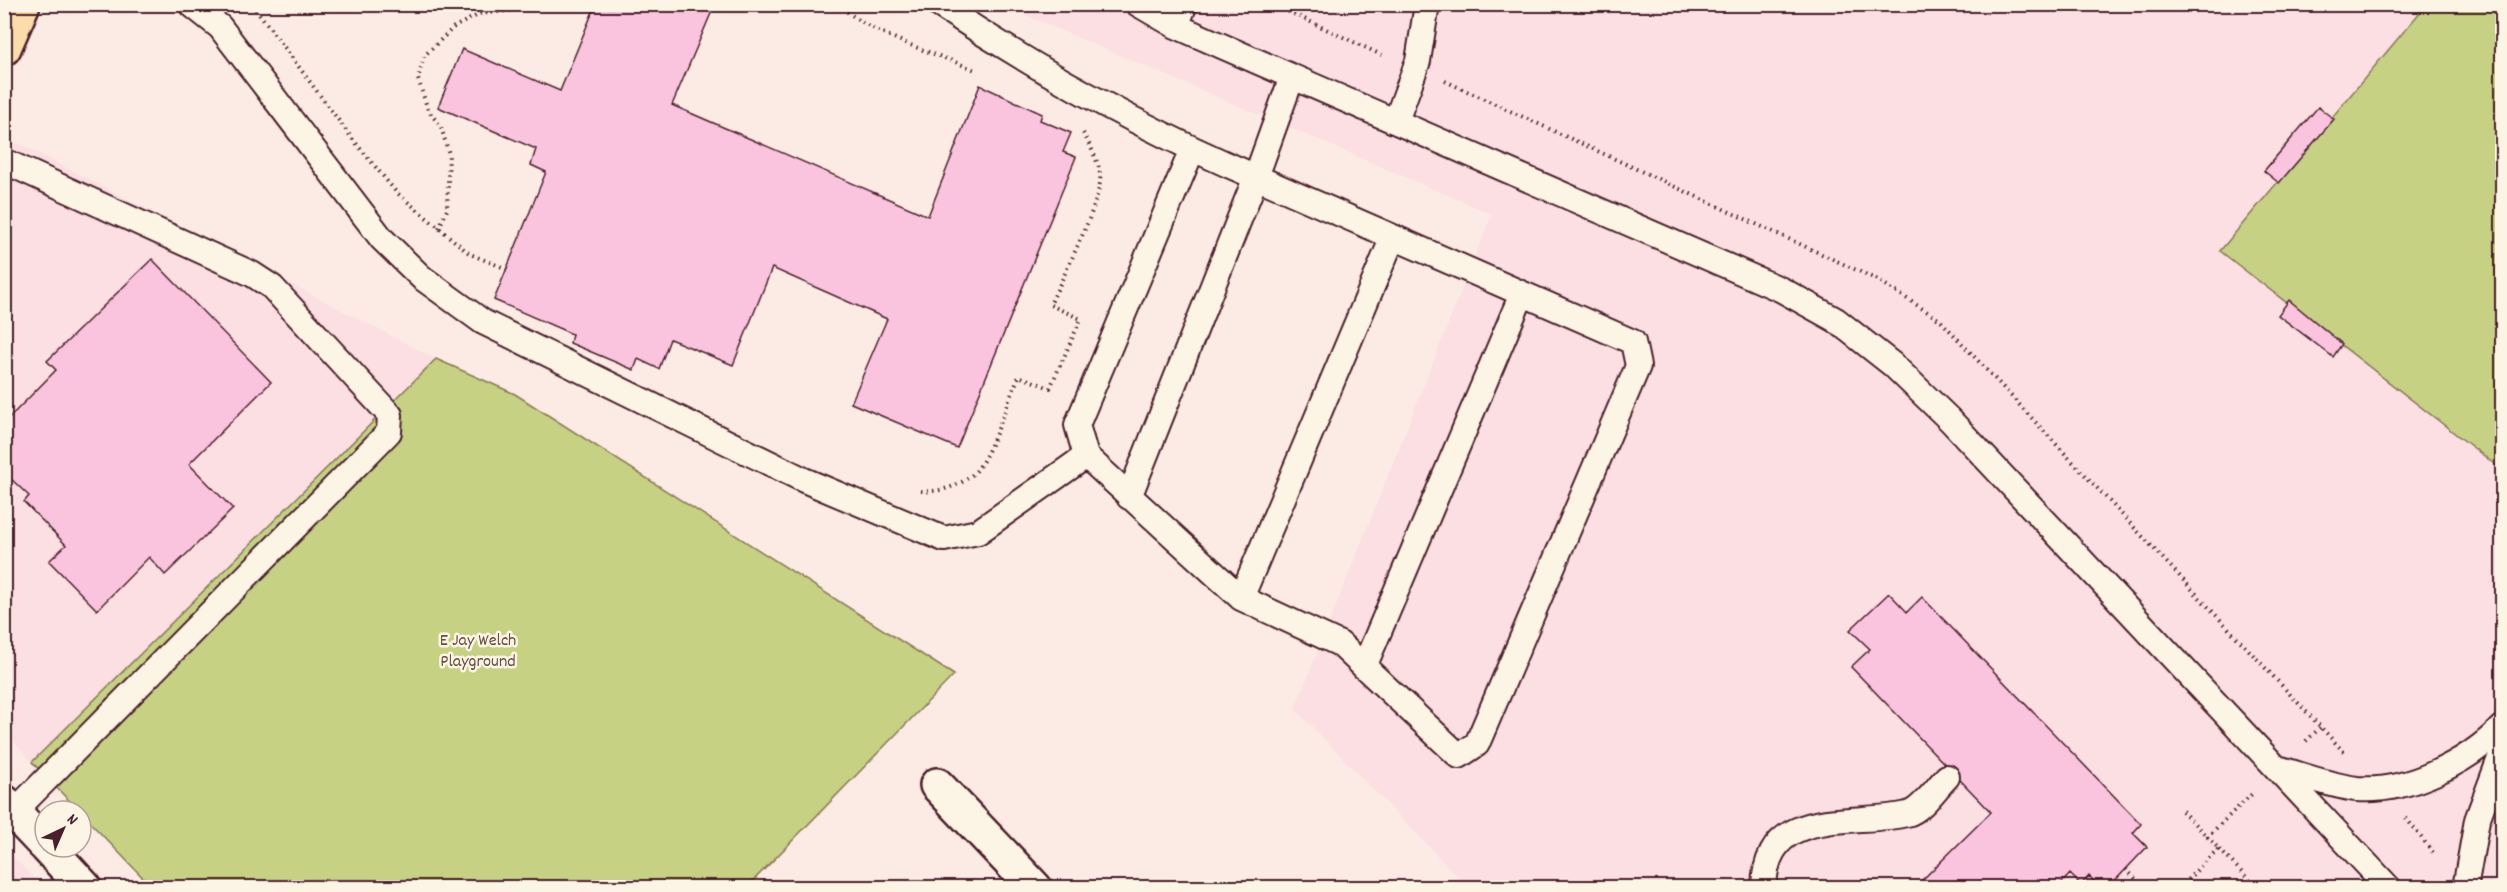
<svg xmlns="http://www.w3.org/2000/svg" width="2507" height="892" viewBox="0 0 2507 892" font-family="Dekko,sans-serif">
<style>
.built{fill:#fbdfe2}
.green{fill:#c6d184;stroke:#887858;stroke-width:1.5}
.building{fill:#fac4df;stroke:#4a1f2b;stroke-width:1.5}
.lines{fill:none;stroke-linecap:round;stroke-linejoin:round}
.lane-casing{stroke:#4a1f2b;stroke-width:28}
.street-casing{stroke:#4a1f2b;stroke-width:38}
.secondary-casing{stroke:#4a1f2b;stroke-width:38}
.primary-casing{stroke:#4a1f2b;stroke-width:38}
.path{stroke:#4a1f2b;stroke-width:4;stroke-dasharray:1.5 4.5;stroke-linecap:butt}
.lane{stroke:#fcf5e5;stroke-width:24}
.street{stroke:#fcf5e5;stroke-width:33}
.secondary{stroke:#fcf5e5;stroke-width:33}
.primary{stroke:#faddab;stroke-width:33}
.labels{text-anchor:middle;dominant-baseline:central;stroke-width:5;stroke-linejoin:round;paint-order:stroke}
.park-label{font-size:18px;fill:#694c41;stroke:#fcf5e5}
</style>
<rect width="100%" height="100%" fill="#fcebe4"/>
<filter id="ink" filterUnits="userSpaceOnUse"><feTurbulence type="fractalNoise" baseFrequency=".0167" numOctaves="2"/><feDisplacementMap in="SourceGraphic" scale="12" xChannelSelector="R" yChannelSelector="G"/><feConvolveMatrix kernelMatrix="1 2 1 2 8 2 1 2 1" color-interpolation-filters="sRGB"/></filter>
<g filter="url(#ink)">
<!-- built -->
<path class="built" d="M 1002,5 L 2502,5 L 2502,887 L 1468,887 L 1295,709 L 1492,214 Z
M 17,142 L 436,359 L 32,762 L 5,732 L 4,173 Z
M 5,848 L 42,887 L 5,887 Z"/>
<!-- green -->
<path class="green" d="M 2426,5 L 2502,5 L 2502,470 L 2220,251 Z
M 436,359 L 515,394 L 954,675 L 747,887 L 152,887 L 32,762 Z"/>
<!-- building -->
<path class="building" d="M 596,4 L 715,4 L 672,105 L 928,216 L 980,85 L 1042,114 L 1040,120 L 1071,133 L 1063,152 L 1076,157 L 957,448 L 851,403 L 887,319 L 772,268 L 733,365 L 670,339 L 659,369 L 638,359 L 634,370 L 570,343 L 572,334 L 494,300 L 546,172 L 531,165 L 536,149 L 438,107 L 462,49 L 560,91 Z
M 2318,107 L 2334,119 L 2279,183 L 2264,171 Z
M 152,259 L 271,382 L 189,464 L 233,509 L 165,575 L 149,557 L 97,610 L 49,561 L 66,545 L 24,502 L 29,496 L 8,476 L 4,480 L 4,423 L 56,370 L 47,361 Z
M 2289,300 L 2342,344 L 2333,357 L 2278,315 Z
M 1889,593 L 1907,612 L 1922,597 L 2141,824 L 2133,833 L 2147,847 L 2108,888 L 2101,888 L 2089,876 L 2081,885 L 2070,874 L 2057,888 L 1914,888 L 1991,812 L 1851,667 L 1870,649 L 1850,630 Z"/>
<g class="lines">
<defs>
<path id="lane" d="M 191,4 L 220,27 L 382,239 L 421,277 L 483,322 L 804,480 L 944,539 L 978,532 L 1086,456
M 938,4 C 1037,70 1147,131 1256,177 L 1129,497
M 1138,4 L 1176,26 L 1782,290 L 1836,320 L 1893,365 L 1950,420 L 2389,888
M 1176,26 L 1185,4
M 1396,121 L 1418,61 L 1427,4
M 1192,150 L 1077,425 L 1086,456 L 1241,598 L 1340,644 L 1459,756 L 1477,744 L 1638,366 L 1633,342 L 1256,177 L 1292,77
M 4,161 L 252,274 L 272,287 L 390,415 L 389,432 L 14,812
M 1241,598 L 1393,237
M 1364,667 L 1522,294
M 2281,769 C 2305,776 2332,786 2357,789 C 2408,793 2468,762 2502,727
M 1764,888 C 1766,803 1852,827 1907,814 C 1921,811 1937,787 1947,777
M 2465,888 L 2477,820 L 2502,753"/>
<path id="street" d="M 937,785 L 1035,888"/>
<path id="secondary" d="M 4,802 L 45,845
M 47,847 L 85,888"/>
<path id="primary" d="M 4,48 L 23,4"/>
</defs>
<!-- lane casing -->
<use href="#lane" class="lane-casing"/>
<!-- street casing -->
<use href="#street" class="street-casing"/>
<!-- secondary casing -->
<use href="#secondary" class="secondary-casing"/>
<!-- primary casing -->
<use href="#primary" class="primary-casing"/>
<!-- path -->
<path class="path" d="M 252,4 L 351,137 L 396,192 L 470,254 L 507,269
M 838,4 C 871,35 932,52 975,70
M 1272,4 L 1386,57
M 1445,81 L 1878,280 L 1940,320 L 2344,752
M 439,228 L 447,210 L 449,154 L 441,127 L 428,110 L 418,79 L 424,56 L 454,27 L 480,14 L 569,4
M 921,491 C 941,493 968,484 979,467 C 994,445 1008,401 1019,376 L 1050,388 L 1081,319 L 1050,305 C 1061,280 1104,198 1100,174 C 1098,160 1089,143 1082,131
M 2306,741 L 2321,727
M 2182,811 L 2257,888
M 2406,818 L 2435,855
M 2207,837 L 2254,792
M 2126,869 L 2144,888
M 2179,888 L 2219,848"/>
<!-- lane -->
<use href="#lane" class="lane"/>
<!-- street -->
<use href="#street" class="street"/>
<!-- secondary -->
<use href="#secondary" class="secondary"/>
<!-- primary -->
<use href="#primary" class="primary"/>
</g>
</g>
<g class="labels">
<!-- park labels -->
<g class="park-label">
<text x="478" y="641">E Jay Welch<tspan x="478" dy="21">Playground</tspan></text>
</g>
</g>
<!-- margin -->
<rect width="2507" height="892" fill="none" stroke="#fcf5e5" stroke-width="24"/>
<rect x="12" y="12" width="2483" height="868" fill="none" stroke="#4a1f2b" stroke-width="2" filter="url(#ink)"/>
<!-- north arrow -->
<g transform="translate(63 829) rotate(44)"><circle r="28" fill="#fcf5e5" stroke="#b59f9b" stroke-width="1.5"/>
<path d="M0-4.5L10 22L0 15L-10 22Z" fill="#4a1f2b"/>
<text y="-9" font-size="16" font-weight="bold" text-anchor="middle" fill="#4a1f2b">N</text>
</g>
</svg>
